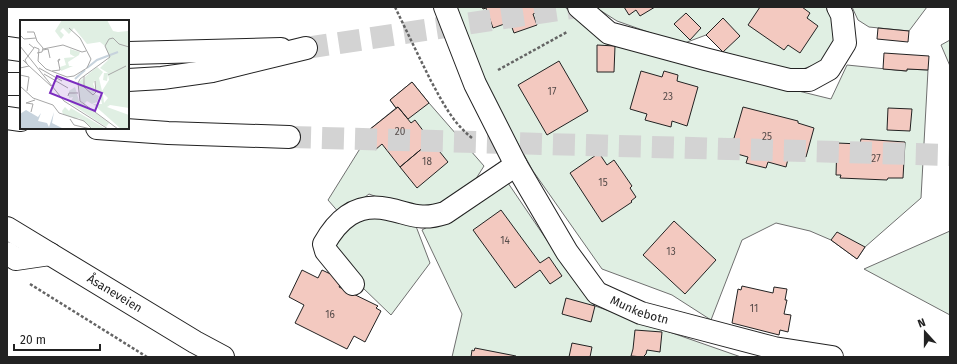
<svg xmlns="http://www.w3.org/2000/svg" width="957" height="364" viewBox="0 0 957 364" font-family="'Fira Sans',sans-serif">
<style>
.green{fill:#e0efe3;stroke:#6f6f6f}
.building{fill:#f3c9c0;stroke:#222}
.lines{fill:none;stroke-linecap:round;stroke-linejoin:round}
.highway-tunnel{stroke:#d3d3d3;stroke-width:22;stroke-dasharray:22 11;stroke-linecap:butt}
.minor-casing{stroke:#222;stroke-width:24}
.highway-casing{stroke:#222;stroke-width:24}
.path{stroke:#646464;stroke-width:2.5;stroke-dasharray:3 2;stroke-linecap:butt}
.minor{stroke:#fff;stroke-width:22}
.highway{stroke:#fff;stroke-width:22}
.labels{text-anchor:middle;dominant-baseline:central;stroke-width:3;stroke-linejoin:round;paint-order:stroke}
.number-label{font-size:10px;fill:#564c4a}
.street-label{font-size:12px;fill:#222;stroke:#fff}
.inset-river{fill:none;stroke:#c7d3dd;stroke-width:2}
.inset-road{fill:none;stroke:#a7a7a7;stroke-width:1}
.view{fill:#7b2cbf;fill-opacity:0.15;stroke:#7b2cbf;stroke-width:2}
.inset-edge{fill:none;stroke:#222;stroke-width:2}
</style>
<rect width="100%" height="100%" fill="#fff"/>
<!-- green -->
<path class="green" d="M 456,7 L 565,7 L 578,21 L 615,46 L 831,99 L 847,65 L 906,71 L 907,69 L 928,70 L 921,198 L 865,247 L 857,259 L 831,240 L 810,231 L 776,223 L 742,240 L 711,320 L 672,295 L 602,269 L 533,171 L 480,75 Z
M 595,7 L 832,7 L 838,24 L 832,48 L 826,58 L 814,65 L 800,70 L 783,69 L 723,52 L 706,35 L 682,44 L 617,21 Z
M 852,7 L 927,7 L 909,31 L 869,27 L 858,20 Z
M 950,40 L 950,66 L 941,45 Z
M 412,82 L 429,103 L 484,166 L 472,185 L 439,209 L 407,208 L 369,194 L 341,215 L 328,200 L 366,139 L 372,134 L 369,130 L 396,108 L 390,100 Z
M 508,183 L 574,280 L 595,306 L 741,357 L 452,357 L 462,314 L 422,230 Z
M 370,213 L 414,221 L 430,263 L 391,315 L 362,287 L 332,243 L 350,221 Z
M 950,231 L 950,315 L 864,269 Z"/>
<!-- building -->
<path class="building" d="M 482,7 L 534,7 L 536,13 L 533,14 L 537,25 L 514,33 L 510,22 L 493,28 L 486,8 L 483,9 Z
M 624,7 L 655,7 L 640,16 L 636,10 L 629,15 Z
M 760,7 L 802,7 L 810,13 L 807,18 L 818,26 L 800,53 L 788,45 L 784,50 L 748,25 Z
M 686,13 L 701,28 L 690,40 L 674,24 Z
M 723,18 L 740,36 L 723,52 L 706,35 Z
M 878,28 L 909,31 L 908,42 L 877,39 Z
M 597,45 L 615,46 L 614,72 L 597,72 Z
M 884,53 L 929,56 L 928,70 L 907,69 L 907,71 L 883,69 Z
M 559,61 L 588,111 L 547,135 L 518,85 Z
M 641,71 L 662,77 L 664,71 L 678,75 L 677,81 L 698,87 L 687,126 L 672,121 L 671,127 L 645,120 L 647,114 L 630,109 Z
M 412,82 L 429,103 L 408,119 L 398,107 L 396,108 L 390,100 Z
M 398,107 L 411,123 L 415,120 L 431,141 L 400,167 L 382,144 L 375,150 L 366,139 L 372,134 L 369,130 Z
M 743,107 L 798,121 L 798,123 L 814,128 L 806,157 L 790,151 L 786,167 L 768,162 L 766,168 L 746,163 L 748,157 L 730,152 Z
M 888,108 L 912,109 L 910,131 L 887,130 Z
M 861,139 L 905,142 L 903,178 L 888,178 L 887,180 L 840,178 L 841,175 L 836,175 L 837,143 L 860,144 Z
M 431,141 L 448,162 L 417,188 L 400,167 Z
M 599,153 L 607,165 L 614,160 L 632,186 L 630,188 L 636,197 L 631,201 L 632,202 L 602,222 L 570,173 Z
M 501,210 L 540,263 L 549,257 L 562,276 L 550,284 L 540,270 L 515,288 L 473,230 Z
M 674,221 L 716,260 L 685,294 L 643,255 Z
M 837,232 L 865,247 L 857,259 L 831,240 Z
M 302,270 L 318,278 L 322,270 L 343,280 L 339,287 L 378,306 L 376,308 L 381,311 L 365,342 L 354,336 L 347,349 L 295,323 L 304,305 L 289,297 Z
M 742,286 L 773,293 L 774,287 L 787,289 L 785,300 L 787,300 L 784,314 L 791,315 L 788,332 L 780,330 L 779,335 L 732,323 L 738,289 L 741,290 Z
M 566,298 L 595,306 L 591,322 L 562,314 Z
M 635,330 L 662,332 L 660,352 L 647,350 L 646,354 L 643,357 L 631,356 L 633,349 Z
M 572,343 L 592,347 L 590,357 L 569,357 Z
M 475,348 L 516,356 L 516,357 L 471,357 L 472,350 L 474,351 Z"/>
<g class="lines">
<!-- highway-tunnel -->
<path class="highway-tunnel" d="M 306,48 L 578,7
M 289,137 L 950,155"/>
<defs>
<g id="minor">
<path id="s1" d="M 445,7 L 475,84 L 516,165 L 567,252 L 597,293 L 641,313 L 774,348 L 832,357"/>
<path d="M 579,7 L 609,33 L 705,59 L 789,80 L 809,80 L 829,69 L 845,43 L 842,15 L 838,7"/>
<path d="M 7,48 L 21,50"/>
<path d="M 128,53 L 281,49"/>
<path d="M 353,284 L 326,251 L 324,244 C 338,219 357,202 388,209 C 412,214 420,221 445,213 L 516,165"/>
</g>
<g id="highway">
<path d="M 128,80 L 162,78 L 212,71 L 306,48"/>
<path d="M 7,84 L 21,84"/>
<path d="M 7,118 L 21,120"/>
<path d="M 97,128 L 168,133 L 289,137"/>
<path id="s2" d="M 7,228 L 195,342 L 223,357"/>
<path d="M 7,253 L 16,259 L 50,254"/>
</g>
</defs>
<!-- minor casing -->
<use href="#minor" class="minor-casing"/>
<!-- highway casing -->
<use href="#highway" class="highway-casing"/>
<!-- path -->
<path class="path" d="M 395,7 C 407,32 419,57 431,81 C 443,103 453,123 472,138
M 498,70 L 567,32
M 30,284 L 147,357"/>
<!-- minor -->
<use href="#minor" class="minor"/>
<!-- highway -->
<use href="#highway" class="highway"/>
</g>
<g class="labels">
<!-- number labels -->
<g class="number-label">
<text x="552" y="92">17</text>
<text x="668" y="97">23</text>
<text x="400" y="132">20</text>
<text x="767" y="137">25</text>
<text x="876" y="159">27</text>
<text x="427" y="162">18</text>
<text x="603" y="183">15</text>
<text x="505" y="241">14</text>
<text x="671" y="252">13</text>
<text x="754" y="309">11</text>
<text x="330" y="315">16</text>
</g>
<!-- street labels -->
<g class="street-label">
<text stroke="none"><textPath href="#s2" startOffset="126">Åsaneveien</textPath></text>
<text stroke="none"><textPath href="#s1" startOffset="371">Munkebotn</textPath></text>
</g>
</g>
<!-- overview -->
<g transform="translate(20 20)">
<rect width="109" height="109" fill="#fff"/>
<path d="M 42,0 L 87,0 L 93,11 L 98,12 L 108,11 L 109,1 L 109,88 L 90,85 L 87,87 L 109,95 L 109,109 L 101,109 L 73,84 L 82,84 L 80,75 L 83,75 L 84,83 L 88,78 L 82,72 L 77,73 L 75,60 L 73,64 L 76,71 L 73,74 L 64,66 L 65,57 L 77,47 L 83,52 L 79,58 L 82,71 L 89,60 L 88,54 L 87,61 L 83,60 L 84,53 L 88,53 L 80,48 L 88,40 L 89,35 L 85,26 L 80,22 L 67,24 L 54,8 L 49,14 L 43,8 L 40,11 L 44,15 L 41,19 L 35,11 ZM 50,29 L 60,32 L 59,35 L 48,42 L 49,46 L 53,46 L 41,51 L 40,47 L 46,45 L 44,38 L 55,37 L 50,34 ZM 63,58 L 65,69 L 79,76 L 77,82 L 72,84 L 67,81 L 64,84 L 60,80 L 59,62 ZM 55,67 L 57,73 L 54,74 L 57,74 L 59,81 L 89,103 L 86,107 L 50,83 L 53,77 L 49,78 L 49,71 ZM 45,87 L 49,91 L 51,88 L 86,109 L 73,109 L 59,98 L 55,99 L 43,94 L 42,91 Z" fill="#e0efe3"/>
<path d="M 6,90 L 18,97 L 21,93 L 18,101 L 27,103 L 29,107 L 34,92 L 32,103 L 44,109 L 0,109 L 0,94 Z" fill="#c7d3dd"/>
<path class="inset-river" d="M 67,48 L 77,40 L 98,32M 55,59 L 65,50M 9,94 L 16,99 L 11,109"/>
<path class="inset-road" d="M 7,12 L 14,12 L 17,21 L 23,28 L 22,32 L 17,33M 0,15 L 4,19 L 16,18M 0,26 L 44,81 L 88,109M 14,27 L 19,29 L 18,41 L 26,49 L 47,57 L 54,56 L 67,48 L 71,39 L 60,18 L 49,8M 23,29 L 43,25 L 62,32 L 66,31M 23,30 L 28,29 L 30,38M 7,44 L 5,40 L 14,28 L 9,24M 9,46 L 31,66M 0,48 L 9,46 L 3,40M 19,48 L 42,61M 32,51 L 40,50 L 38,40 L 40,39 L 38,42M 24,54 L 48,68M 0,55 L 9,57 L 7,71M 88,55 L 106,46M 64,56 L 64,67 L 73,75 L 76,72 L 75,61M 0,66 L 13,78 L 33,85 L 39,93 L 64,101 L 72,109M 48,76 L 49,73 L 58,73M 11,92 L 13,84 L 6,83 L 15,80M 50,99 L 54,105 L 71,109M 98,109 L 60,81 L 58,63 L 60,59 L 90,37 L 85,26 L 89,19 L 93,18 L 99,24 L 109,27"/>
<path class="view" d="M 37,56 L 82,73 L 75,91 L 30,73 Z"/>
<rect width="109" height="109" class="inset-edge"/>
</g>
<!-- border -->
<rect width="957" height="364" fill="none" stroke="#222222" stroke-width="16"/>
<!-- north arrow -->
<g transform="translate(925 332) rotate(339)" stroke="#ffffff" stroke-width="3" paint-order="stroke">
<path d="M0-3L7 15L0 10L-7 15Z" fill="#222222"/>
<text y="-6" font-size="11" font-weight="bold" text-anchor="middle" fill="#222222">N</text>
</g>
<!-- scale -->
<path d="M14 344v6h86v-6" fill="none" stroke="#222222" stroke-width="2"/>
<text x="20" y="344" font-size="12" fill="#222222" stroke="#ffffff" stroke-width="3" paint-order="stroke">20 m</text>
</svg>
